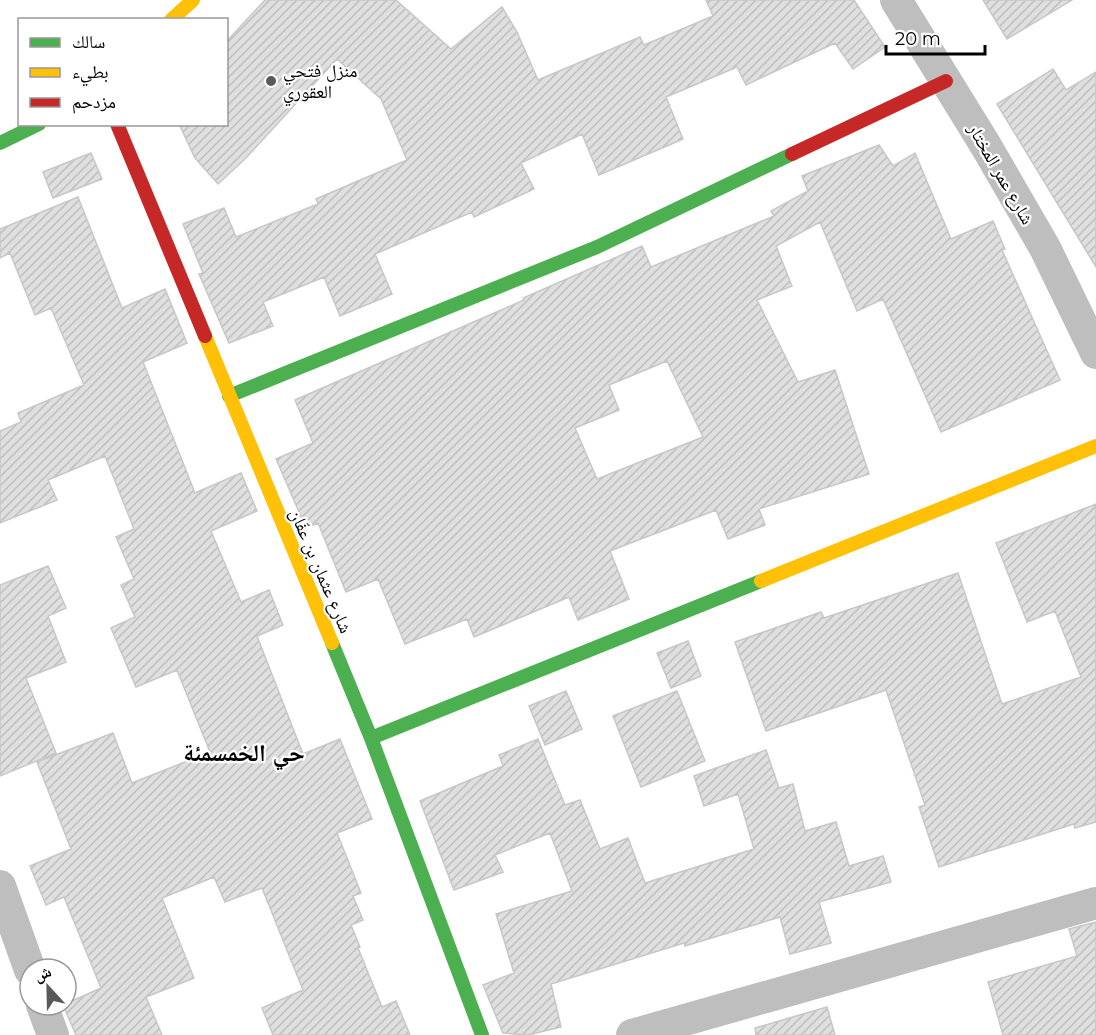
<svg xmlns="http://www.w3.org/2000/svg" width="1096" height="1035" viewBox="0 0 1096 1035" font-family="Montserrat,'Noto Naskh Arabic',sans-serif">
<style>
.building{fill:url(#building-hatch);stroke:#c7c7c7;stroke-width:1.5;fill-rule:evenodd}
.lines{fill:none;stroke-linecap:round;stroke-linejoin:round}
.street{stroke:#bebebe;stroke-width:32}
.fast{stroke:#4caf50;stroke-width:14}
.slow{stroke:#ffc107;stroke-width:14}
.jam{stroke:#c62828;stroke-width:14}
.poi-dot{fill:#595959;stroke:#fff;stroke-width:2}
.labels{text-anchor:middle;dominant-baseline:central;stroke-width:4.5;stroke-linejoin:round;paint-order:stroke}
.poi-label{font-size:18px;fill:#000;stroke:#fff;text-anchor:start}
.street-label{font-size:18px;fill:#000;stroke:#fff}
.district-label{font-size:24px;font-weight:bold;fill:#000;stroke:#fff}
</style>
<defs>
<pattern id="building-hatch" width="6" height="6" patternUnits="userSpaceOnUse" patternTransform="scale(1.5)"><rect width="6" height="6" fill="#dfdfdf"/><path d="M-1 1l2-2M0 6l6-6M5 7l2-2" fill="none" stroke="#bebebe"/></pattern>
</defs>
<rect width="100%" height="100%" fill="#fff"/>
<!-- building -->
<path class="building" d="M 265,0 L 396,0 L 451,49 L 502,7 L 517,32 L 538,80 L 640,37 L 644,45 L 713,16 L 706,0 L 854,0 L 885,47 L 853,69 L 835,43 L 746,85 L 737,67 L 666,97 L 683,139 L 599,175 L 582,134 L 521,163 L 534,189 L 474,217 L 472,212 L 375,254 L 392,294 L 340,316 L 324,277 L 263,302 L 273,326 L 229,343 L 199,274 L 203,273 L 183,224 L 224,208 L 236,237 L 318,204 L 316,199 L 407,160 L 381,99 L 337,59 L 245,159 L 218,184 L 195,158 L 179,124 L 226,124 L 226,42 Z
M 983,0 L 1072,0 L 1007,39 Z
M 1053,69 L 1066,90 L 1096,72 L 1096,267 L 997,104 Z
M 879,145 L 893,166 L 915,153 L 951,239 L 993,221 L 1005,249 L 1002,250 L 1060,380 L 941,432 L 883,299 L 857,311 L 820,222 L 776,246 L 792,286 L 757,300 L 798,382 L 835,370 L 869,474 L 759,509 L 765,525 L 728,539 L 716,510 L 610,551 L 629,599 L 578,620 L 569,597 L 474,637 L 467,619 L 405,644 L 378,579 L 346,592 L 318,523 L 306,528 L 276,459 L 313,443 L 295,400 L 524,300 L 523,298 L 642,246 L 651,267 L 774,216 L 771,211 L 808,191 L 802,176 ZM 667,361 L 703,437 L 597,479 L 575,428 L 619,410 L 609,385 Z
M 91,153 L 102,179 L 53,198 L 43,172 Z
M 78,197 L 122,308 L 165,289 L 187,343 L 143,362 L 195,493 L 241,473 L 257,511 L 211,531 L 241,602 L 269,590 L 283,625 L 257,636 L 303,754 L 340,739 L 372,819 L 337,833 L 361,893 L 353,896 L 363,920 L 351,925 L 360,947 L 358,948 L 382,1007 L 396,1001 L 410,1035 L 273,1035 L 262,1008 L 303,990 L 262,888 L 225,902 L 214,877 L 162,898 L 194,978 L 146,997 L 162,1035 L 76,1035 L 63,1005 L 101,988 L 64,897 L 46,905 L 30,866 L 71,849 L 37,762 L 113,733 L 132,783 L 210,752 L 177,670 L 136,687 L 111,628 L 135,617 L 121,585 L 134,579 L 116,537 L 134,529 L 105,456 L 48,480 L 57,500 L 0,523 L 0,431 L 21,422 L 18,413 L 84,385 L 51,308 L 35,315 L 10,253 L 0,258 L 0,229 Z
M 1096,504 L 1096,822 L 1075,828 L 1074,824 L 939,867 L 919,807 L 925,805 L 886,690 L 766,731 L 735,642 L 821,612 L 824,618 L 958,573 L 1002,704 L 1081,677 L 1055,611 L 1027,622 L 996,543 Z
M 48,566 L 66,608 L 48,616 L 66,662 L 26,678 L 56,753 L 0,776 L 0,585 Z
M 688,641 L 701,676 L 671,688 L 657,653 Z
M 566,691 L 582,729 L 545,745 L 529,706 Z
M 677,691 L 705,761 L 641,787 L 613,716 Z
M 538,739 L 565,805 L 580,800 L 600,849 L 628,838 L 645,883 L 754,849 L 738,794 L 704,806 L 694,776 L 766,750 L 779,788 L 793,784 L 805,831 L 836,822 L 849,866 L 883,856 L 891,882 L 819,902 L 831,943 L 790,954 L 780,917 L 685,946 L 684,943 L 551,984 L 561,1027 L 528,1035 L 503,1033 L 483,985 L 514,973 L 496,914 L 572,891 L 550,833 L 495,855 L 503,872 L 454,890 L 420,801 L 503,766 L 499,755 Z
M 1096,922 L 1096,1035 L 1003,1035 L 988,982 L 1077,956 L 1069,929 Z
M 827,1007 L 835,1035 L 756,1035 L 755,1028 Z"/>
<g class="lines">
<!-- street -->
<path class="street" d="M 896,0 L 986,146 L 1045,248 L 1096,353
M 0,886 L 30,970
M 42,1005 L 53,1035
M 632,1035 L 1096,903"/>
<!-- fast -->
<path class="fast" d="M 0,143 L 39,124
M 229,396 L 597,247 L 792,154
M 332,643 L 371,738 L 482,1035
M 371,738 L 761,581"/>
<!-- slow -->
<path class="slow" d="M 171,20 L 193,0
M 205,336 L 332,643
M 761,581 L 1096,446"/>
<!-- jam -->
<path class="jam" d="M 117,124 L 205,336
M 792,154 L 946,81"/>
</g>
<!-- markers -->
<circle class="poi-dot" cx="271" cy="81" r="6"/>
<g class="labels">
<!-- poi labels -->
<g class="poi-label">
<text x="283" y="71">منزل فتحي<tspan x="283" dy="21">العقوري</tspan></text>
</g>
<!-- street labels -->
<g class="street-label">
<text transform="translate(1001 174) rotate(60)">شارع عمر المختار</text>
<text transform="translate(321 571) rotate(67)">شارع عثمان بن عفّان</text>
</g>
<!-- district labels -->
<g class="district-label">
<text x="244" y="752">حي الخمسمئة</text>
</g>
</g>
<!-- legend -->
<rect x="18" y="18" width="210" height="108" fill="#ffffff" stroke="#999999" stroke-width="1.5"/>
<rect x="30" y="38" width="30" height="9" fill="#4caf50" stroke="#999999" stroke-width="1.5"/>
<text x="72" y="48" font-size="18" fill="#000000">سالك</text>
<rect x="30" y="68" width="30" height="9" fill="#ffc107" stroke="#999999" stroke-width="1.5"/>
<text x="72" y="78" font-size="18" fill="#000000">بطيء</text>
<rect x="30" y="98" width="30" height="9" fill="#c62828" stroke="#999999" stroke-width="1.5"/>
<text x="72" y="108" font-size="18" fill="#000000">مزدحم</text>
<!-- north arrow -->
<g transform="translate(48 987) rotate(338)"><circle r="28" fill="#ffffff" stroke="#999999" stroke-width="1.5"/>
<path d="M0-4.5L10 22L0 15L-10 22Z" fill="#595959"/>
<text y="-9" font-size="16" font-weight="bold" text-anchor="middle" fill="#000000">ش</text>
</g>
<!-- scale -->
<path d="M886 45v9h99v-9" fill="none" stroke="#000000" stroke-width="3"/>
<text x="895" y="45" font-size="18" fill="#000000" stroke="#ffffff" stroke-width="4.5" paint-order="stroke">20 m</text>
</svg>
